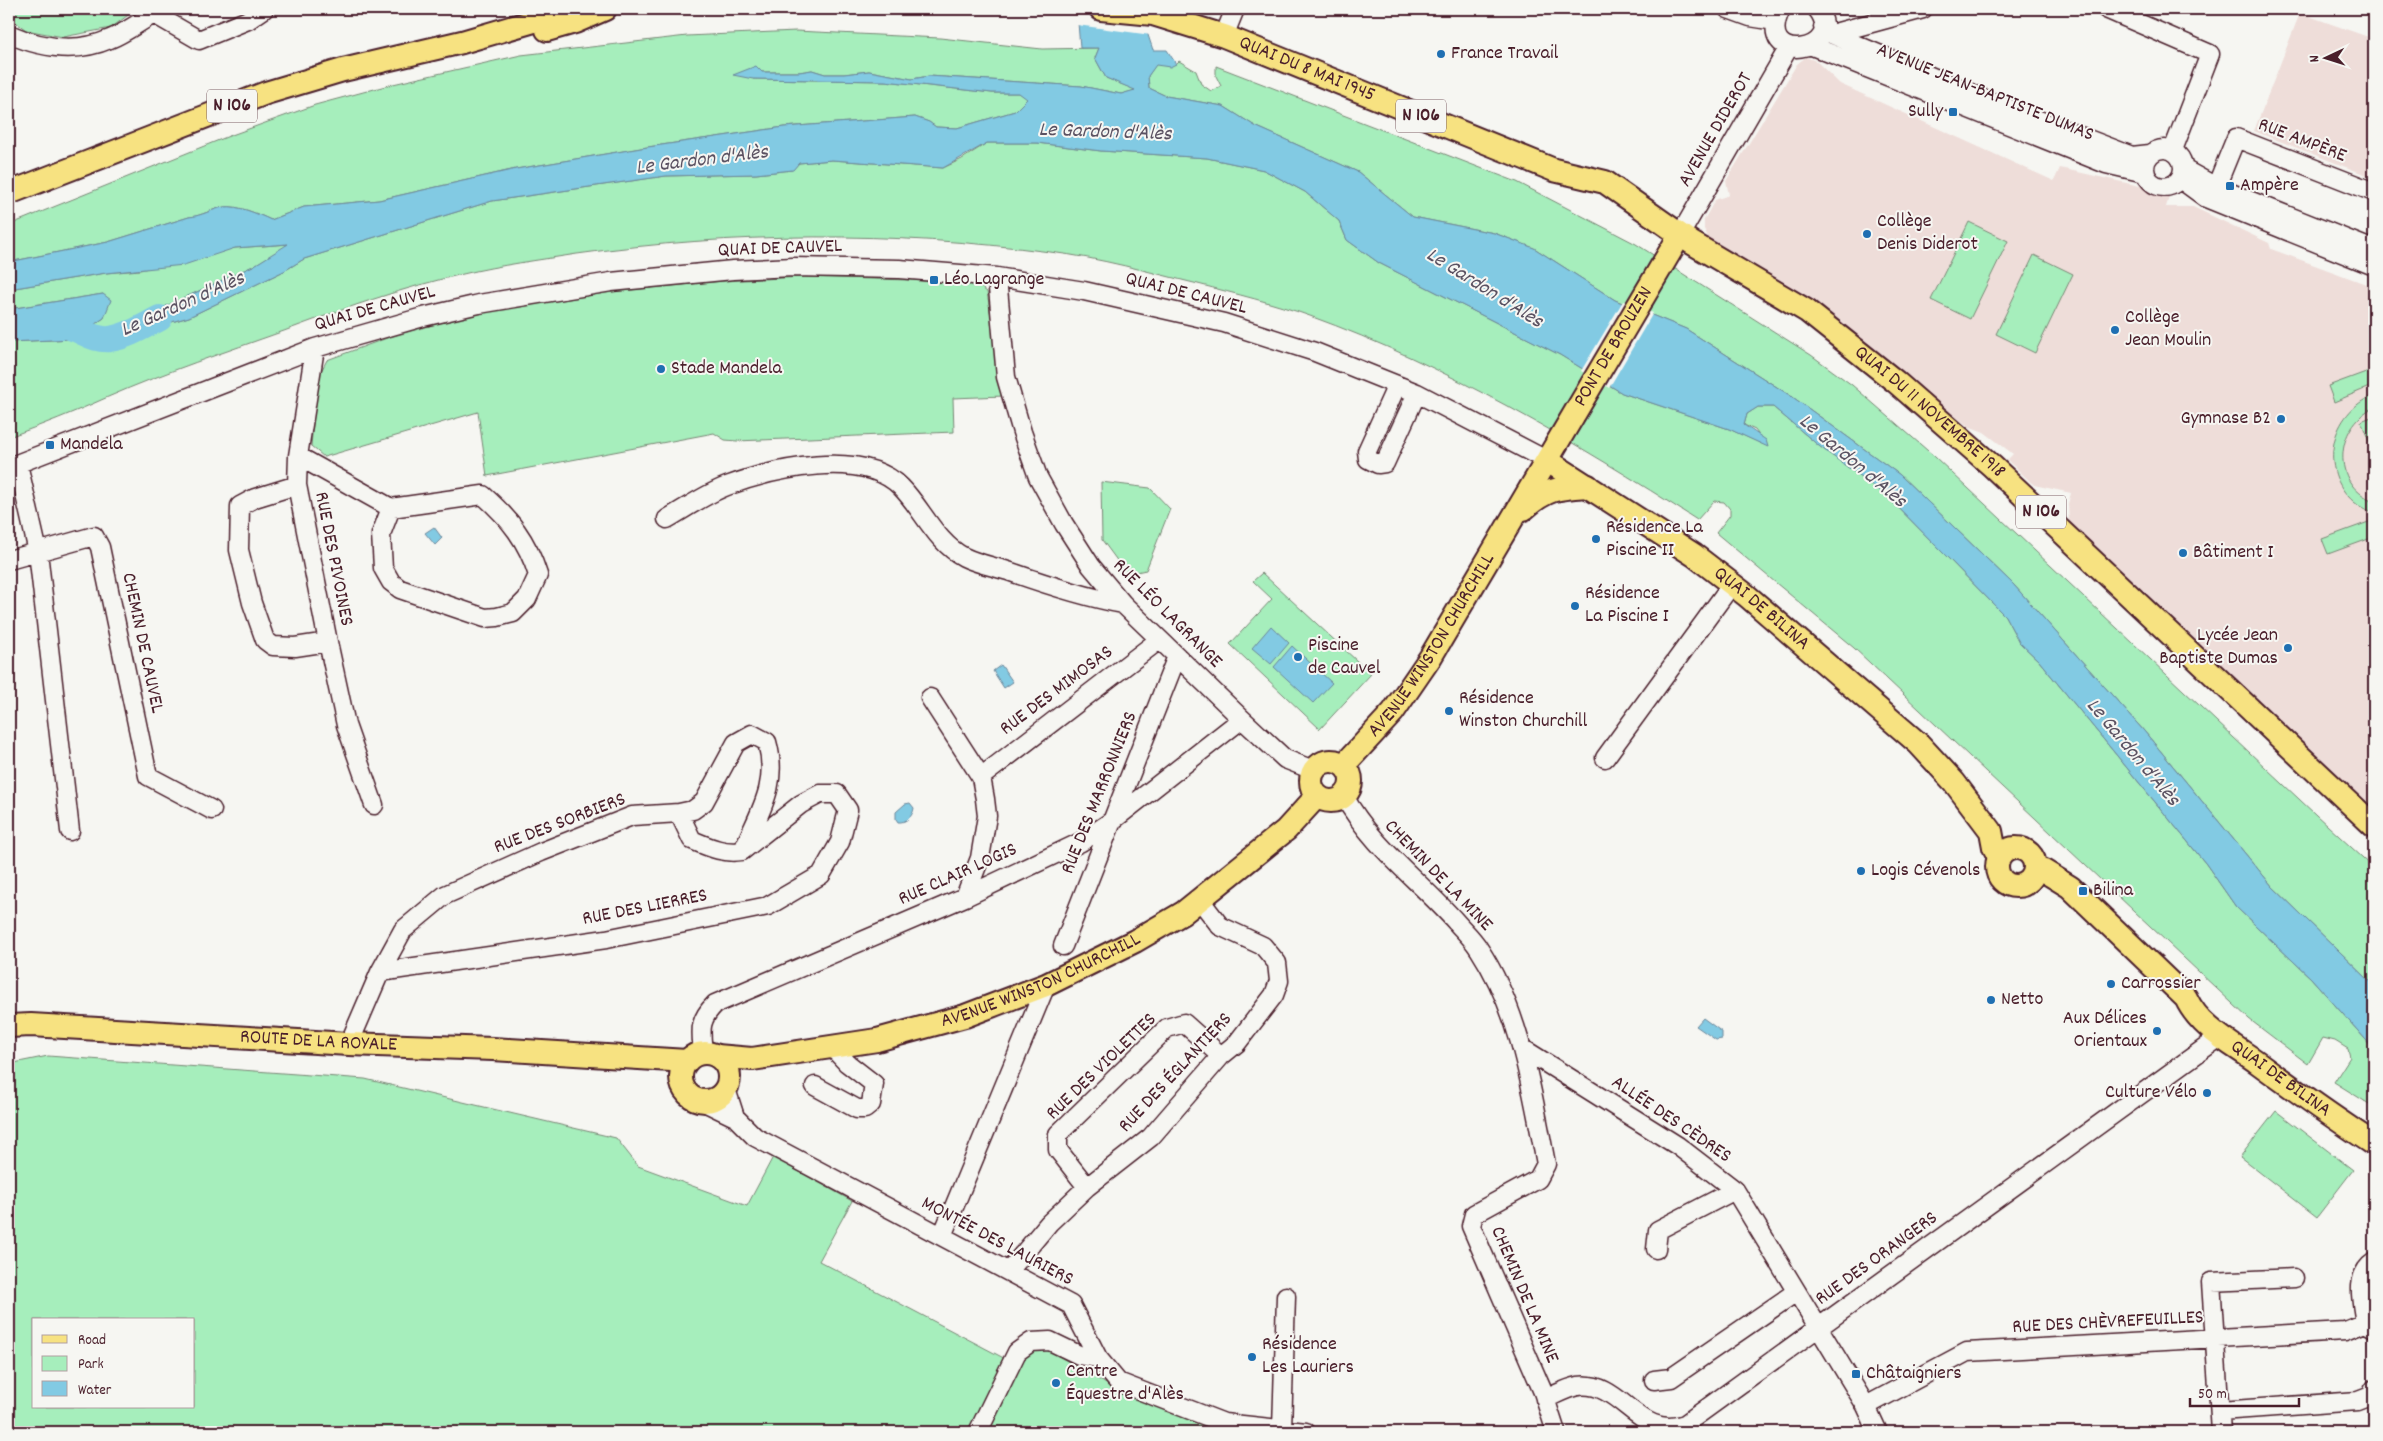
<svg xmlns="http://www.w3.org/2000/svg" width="2383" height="1441" viewBox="0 0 2383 1441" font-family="Dekko,sans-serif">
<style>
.built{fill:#eeddd9}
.green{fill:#a6eebc;stroke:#788674;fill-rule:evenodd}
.water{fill:#82cae3;stroke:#6c8699}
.pier{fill:#f6f6f2}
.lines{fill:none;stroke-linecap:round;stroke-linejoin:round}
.river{stroke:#82cae3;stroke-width:26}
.minor-casing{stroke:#4a1f2b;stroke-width:21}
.major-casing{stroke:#4a1f2b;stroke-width:26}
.minor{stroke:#f6f6f2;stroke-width:18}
.major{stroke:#f7e281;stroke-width:22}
.poi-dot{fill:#1f6fb2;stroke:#f6f6f2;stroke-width:2}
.labels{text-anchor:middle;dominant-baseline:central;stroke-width:4;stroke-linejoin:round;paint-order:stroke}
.shield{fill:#f6f6f2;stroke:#7e6067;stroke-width:1}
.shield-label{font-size:19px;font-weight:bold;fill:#4a1f2b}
.poi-label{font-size:20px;fill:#4a1f2b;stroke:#f6f6f2;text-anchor:start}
.street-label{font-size:20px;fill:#4a1f2b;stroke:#f6f6f2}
.water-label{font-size:21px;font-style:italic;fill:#5b5262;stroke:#f6f6f2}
</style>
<rect width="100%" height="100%" fill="#f6f6f2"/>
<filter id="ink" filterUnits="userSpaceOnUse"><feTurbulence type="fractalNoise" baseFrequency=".02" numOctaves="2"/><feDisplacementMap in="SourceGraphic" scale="10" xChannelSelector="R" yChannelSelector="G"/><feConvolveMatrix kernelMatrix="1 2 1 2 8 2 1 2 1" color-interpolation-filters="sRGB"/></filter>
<g filter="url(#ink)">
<!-- built -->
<path class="built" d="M 2300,13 L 2374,39 L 2374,178 L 2254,131 Z
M 1806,57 L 1816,61 L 1840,84 L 2054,181 L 2060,168 L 2144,187 L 2169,197 L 2166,207 L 2193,207 L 2269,243 L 2271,249 L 2374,287 L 2374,811 L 2069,522 L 2068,504 L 2071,493 L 2034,485 L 2007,460 L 2013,454 L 1984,432 L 1968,426 L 1944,408 L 1802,297 L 1709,239 L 1704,229 L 1704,220 L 1715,200 L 1729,195 L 1726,181 L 1797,64 Z"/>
<!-- green -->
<path class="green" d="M 9,9 L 136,9 L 111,28 L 63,37 L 26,30 L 9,17 Z
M 796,31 L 940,38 L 1042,49 L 1099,48 L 1095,58 L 1106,78 L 1136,90 L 1121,94 L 1081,86 L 929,76 L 912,79 L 869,71 L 844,74 L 825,74 L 812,70 L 799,72 L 762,72 L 756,66 L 753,79 L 885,81 L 992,93 L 1019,93 L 1028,98 L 1015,111 L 957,128 L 936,127 L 929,122 L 915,117 L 784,127 L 641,148 L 516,169 L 379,200 L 304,207 L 271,220 C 258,214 238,205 224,207 C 212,209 202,216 189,217 L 108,242 L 9,262 L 9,225 L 229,136 L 315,105 L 393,84 L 521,55 L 687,36 Z
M 1179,61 L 1196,71 L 1201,84 L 1211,91 L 1221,86 L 1216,76 L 1216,66 L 1517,182 L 1636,244 L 1811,355 L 1852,385 L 1935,457 L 2316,815 L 2374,868 L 2374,985 L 2272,886 L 2144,731 L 2013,584 L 1900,475 L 1794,398 L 1686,329 L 1615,300 L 1534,248 L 1494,233 L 1413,217 L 1358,172 L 1255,126 L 1223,106 L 1166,96 L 1149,88 L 1148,76 L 1156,64 L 1176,64 Z
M 987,143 L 1037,143 L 1101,151 L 1207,158 L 1264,170 L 1305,192 L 1339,221 L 1347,240 L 1379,263 L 1560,355 L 1622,393 L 1729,429 L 1767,446 L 1755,430 L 1744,425 L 1747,414 L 1758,407 L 1773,407 L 1819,446 L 1887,496 L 2005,616 L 2019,642 L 2039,661 L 2206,864 L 2236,907 L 2311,978 L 2374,1049 L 2374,1107 L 2334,1082 L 2350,1057 L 2348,1049 L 2335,1041 L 2323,1038 L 2308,1064 L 2249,1019 L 1854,648 L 1716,533 L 1730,515 L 1730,509 L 1724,502 L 1714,501 L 1697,520 C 1574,441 1448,366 1310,316 C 1274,303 1236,294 1198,284 C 1149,272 1100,258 1050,252 C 892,231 734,232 577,254 C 539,260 500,265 463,274 C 401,288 343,309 284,331 C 225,352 165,372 108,397 C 75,412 42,425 9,437 L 9,342 L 94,338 L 88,328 L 104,318 L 103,294 L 9,309 L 9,289 L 106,273 L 140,270 L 235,248 L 290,244 L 253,266 L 158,310 L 130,334 L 189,317 L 284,271 L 304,259 L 492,201 L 666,176 L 756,174 L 792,170 L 799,163 L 832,160 L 943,168 L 962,159 Z
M 1969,222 L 2008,241 L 1970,319 L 1931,300 Z
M 2034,255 L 2073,274 L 2035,353 L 1996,334 Z
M 803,277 L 910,280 L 978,285 L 987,292 L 1004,396 L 953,398 L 954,432 L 737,441 L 725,440 L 714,433 L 487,476 L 478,412 L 324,457 L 311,446 L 317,379 L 327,360 L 387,338 L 467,315 L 619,291 L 723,281 Z
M 2374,369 L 2374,385 L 2334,402 L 2328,386 Z
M 2374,395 L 2374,407 C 2335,427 2330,484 2374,501 L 2374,513 C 2368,510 2359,507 2354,502 C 2317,470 2331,412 2374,395 Z
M 2374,416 L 2374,454 L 2361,421 Z
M 1101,482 L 1150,488 L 1170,509 L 1146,570 L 1127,574 L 1102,540 Z
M 2374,520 L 2374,537 L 2328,554 L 2322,539 Z
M 1262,573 L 1371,674 L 1320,729 L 1230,644 L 1272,599 L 1253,581 Z
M 48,1056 L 365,1079 L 616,1138 L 638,1166 L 747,1206 L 773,1157 L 852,1201 L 819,1261 L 1017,1365 L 1024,1351 L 1045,1348 L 1120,1392 L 1185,1418 L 1236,1432 L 9,1432 L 9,1064 ZM 34,1320 L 194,1320 L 194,1407 L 34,1407 Z
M 2276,1111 L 2353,1170 L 2317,1217 L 2240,1157 Z"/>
<!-- water -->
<path class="water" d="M 1130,9 L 1148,35 L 1153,50 L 1167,50 L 1176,64 L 1170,67 L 1156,65 L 1148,76 L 1149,88 L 1166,96 L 1223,106 L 1255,126 L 1358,172 L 1413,217 L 1494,233 L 1534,248 L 1615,300 L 1686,329 L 1794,398 L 1900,475 L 2013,584 L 2144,731 L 2272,886 L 2374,985 L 2374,1049 L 2311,978 L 2236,907 L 2206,864 L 2039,661 L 2019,642 L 2005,616 L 1887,496 L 1819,446 L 1773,407 L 1758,407 L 1747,414 L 1744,425 L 1766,440 L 1768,447 L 1729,429 L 1622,393 L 1560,355 L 1379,263 L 1347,240 L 1339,221 L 1305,192 L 1264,170 L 1207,158 L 1101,151 L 1037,143 L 987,143 L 943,168 L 832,160 L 799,163 L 793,170 L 756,174 L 666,176 L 492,201 L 304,259 L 284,271 L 189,317 L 129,334 L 158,310 L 253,266 L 288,244 L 235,248 L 184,265 L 106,273 L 9,289 L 9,262 L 108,242 L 189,217 C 202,216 212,209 224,207 C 238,205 258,214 271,220 L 304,207 L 379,200 L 516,169 L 641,148 L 784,127 L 915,117 L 929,122 L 936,127 L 957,128 L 1015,111 L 1027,99 L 1019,93 L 992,93 L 885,81 L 753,79 L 733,75 L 756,66 L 762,72 L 799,72 L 812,70 L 825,74 L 844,74 L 869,71 L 912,79 L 929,76 L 1081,86 L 1121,94 L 1135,90 L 1106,78 L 1095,58 L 1099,48 L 1080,48 L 1077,10 Z
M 103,294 L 111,300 L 104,318 L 89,328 L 95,338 L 9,342 L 9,309 Z
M 434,527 L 442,538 L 435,545 L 425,533 Z
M 1271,626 L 1289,643 L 1271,664 L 1252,648 Z
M 1292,646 L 1332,683 L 1313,703 L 1274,667 Z
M 1001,665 L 1013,682 L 1004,688 L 993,671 Z
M 910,803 L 914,808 C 913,816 906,823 898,822 L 896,819 L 896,812 L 905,804 Z
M 1703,1018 L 1722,1032 L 1722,1039 L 1716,1040 L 1696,1026 Z"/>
<!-- pier -->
<path class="pier" d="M 1074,9 L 1133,9 L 1151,35 L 1077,25 Z
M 1623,301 L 1653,313 L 1609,388 L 1581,371 Z"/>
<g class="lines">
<!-- river -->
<path class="river" d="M 9,328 C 27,326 48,321 66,326 C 82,330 94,341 110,339 C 129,336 144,326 160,318"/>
<defs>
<path id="minor" d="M 1728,9 L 1750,17 L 1775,21
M 1781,9 C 1752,69 1851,52 1817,9
M 2106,9 L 2210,54 L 2173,150
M 154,14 L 199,40 L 248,20 L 264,9
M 1823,27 L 1831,34 L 1989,101 L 2132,156 L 2150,154
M 9,34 C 41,48 76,54 110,39 C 125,33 139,22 154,14 L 157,9
M 1831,34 L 1923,9
M 1224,36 L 1235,9
M 1812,46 L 2106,164 L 2145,173
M2145 168a19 19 0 1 1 38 0a19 19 0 1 1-38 0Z
M 2187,171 L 2216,187 L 2374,250
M 2180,179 L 2206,198 L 2374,266
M 2216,187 L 2236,138 L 2374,192
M 1680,235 L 1789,47
M 997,277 L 1006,377 L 1022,432 L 1038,477 L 1064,524 L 1091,566 L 1123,604 L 1242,719 L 1285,759 L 1313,770
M 315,348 L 298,456 L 391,508
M 1397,385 L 1367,451 L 1368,459 L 1378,464 L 1385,463 L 1417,393
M 298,456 L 297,485 L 328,642 L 346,725 L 374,805
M 18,464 L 38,552 L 70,831
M 9,467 L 315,348 L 423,317 L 479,304 L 611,282 L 733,270 L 793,267 L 899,269 L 997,277 L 1084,291 L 1224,323 L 1315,352 L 1417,393 L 1548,461
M 297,485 L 255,498 L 240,506 L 239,550 L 252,603 L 265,640 L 273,646 L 295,647 L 328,642
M 483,495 C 510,519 527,540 538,575 L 527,599 L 513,613 L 497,617 L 485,618 L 400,589 L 391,582 L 383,568 L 381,534 L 391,508 Z
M 667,519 C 686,508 706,494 727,486 C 773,469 862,448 901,487 C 922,508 936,543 964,557 C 978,564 996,567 1011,572 C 1048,585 1085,597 1123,604
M 9,560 L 94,536 L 100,547 L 148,776 L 212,810
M 930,698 L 981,777 L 985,799 L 987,816 L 980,858 L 965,897
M 1605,758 L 1732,584
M 981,777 L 1159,640
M 1344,796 C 1371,846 1420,881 1457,923 C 1464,931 1473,939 1479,949 C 1521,1013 1532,1091 1546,1164 L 1538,1179 L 1474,1214 L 1471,1226 L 1543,1392 L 1556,1432
M 679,813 L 693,810 L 704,802 L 736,743 L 752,734 L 767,742 C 779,784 760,811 744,848
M 1063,946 L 1177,656
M 349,1044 L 380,972 L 403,930 L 445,895 L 541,852 L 632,816 L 679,813 L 692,840 C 709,847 723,854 742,851 L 801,804 L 820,794 L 837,794 L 848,810 L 840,842 L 821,875 L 768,906 L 606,939 L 380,972
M 1522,1048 L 1678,1146 L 1735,1190 L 1866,1406 L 1878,1432
M 703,1053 C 701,1030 698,1021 715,1004 L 965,897 L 1081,842 L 1112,821 L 1242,719
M 815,1086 L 857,1109 L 865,1109 L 871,1104 L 874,1084 L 847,1063 L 832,1047
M 726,1089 L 735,1117
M 704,1102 L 735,1117 L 755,1137 L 1071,1305 L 1098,1358 L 1118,1382 L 1224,1423 L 1306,1432
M 1087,1187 L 1058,1150 L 1058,1134 L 1167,1028 L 1184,1023 L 1221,1056
M 942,1236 L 1046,985
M 1656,1249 L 1658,1230 L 1735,1190
M 1009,1271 L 1049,1223 L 1087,1187 L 1151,1137 L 1221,1056 L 1237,1043 L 1274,995 L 1279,981 L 1277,963 L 1263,946 L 1220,926 L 1200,900
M 2365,1323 C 2362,1303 2354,1275 2374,1262
M 1654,1380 L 1671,1378 L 1796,1292
M 1545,1399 C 1555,1395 1567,1388 1578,1386 C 1622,1380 1638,1441 1685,1424 L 2220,1037
M 1866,1406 L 1967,1352 L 2345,1331 L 2365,1323 L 2374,1328
M 2220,1411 L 2358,1401 L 2371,1396 L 2374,1389
M 1282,1429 L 1286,1296
M 978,1432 L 1017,1352 L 1031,1342 L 1050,1341 L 1079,1355 L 1098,1358
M 2221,1432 L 2211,1282 L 2294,1278"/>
<g id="major">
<path id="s1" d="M 1101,9 L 1153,14 L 1224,36 L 1554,170 L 1605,182 L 1692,243 L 1807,311 L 1896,382 L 1992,466 L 2374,826"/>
<path d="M 547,30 L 575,22 L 605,9"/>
<path d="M 9,193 L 266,93 L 343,70 L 462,42 L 548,17 L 567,9"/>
<path id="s2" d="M 1548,461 L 1694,555 L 1746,595 L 1919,744 L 1954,782 L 1991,831 L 1994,847 L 1999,857"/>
<path d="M 1524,509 C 1547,488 1558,488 1588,486"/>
<circle cx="1331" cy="781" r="20"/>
<path id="s3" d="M 1344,765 L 1393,712 L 1430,658 L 1680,235"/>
<circle cx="2016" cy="867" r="19"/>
<path id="s4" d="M 2035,869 L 2044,871 L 2070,887 L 2186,998 C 2199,1027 2232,1044 2257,1062 C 2295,1090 2334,1118 2374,1144"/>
<path id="s5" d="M 9,1026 L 31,1025 L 349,1044 L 493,1049 L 687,1061"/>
<circle cx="705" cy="1077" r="24"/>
<path id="s6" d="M 717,1056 L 752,1059 L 877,1040 L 965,1016 L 1046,985 L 1135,941 L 1183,913 L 1286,830 L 1317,796"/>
</g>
</defs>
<!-- minor casing -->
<use href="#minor" class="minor-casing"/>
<!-- major casing -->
<use href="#major" class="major-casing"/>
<!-- minor -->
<use href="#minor" class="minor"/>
<!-- major -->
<use href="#major" class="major"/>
</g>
</g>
<!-- markers -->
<g class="poi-dot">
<circle cx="1441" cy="54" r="5"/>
<rect x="1948" y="107" width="10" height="10" rx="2.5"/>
<rect x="2225" y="181" width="10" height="10" rx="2.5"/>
<circle cx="1867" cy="234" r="5"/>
<rect x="929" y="275" width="10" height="10" rx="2.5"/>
<circle cx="2115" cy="330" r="5"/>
<circle cx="661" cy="369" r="5"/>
<circle cx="2281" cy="419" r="5"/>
<rect x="45" y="440" width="10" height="10" rx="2.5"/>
<circle cx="1596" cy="539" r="5"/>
<circle cx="2183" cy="553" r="5"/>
<circle cx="1575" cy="606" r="5"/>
<circle cx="2288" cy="648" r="5"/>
<circle cx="1298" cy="657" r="5"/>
<circle cx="1449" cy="711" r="5"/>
<circle cx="1861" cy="871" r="5"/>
<rect x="2078" y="886" width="10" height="10" rx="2.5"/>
<circle cx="2111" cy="984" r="5"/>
<circle cx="1991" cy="1000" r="5"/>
<circle cx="2157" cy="1031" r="5"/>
<circle cx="2207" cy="1093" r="5"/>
<circle cx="1252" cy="1357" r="5"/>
<rect x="1851" y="1369" width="10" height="10" rx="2.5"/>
<circle cx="1056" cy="1383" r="5"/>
</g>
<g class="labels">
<!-- shield labels -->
<g class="shield">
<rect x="207" y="89.5" width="50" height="33" rx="4"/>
<rect x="1396" y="99.5" width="50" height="33" rx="4"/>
<rect x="2016" y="495.5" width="50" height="33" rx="4"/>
</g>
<g class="shield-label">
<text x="232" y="106">N 106</text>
<text x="1421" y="116">N 106</text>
<text x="2041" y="512">N 106</text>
</g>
<!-- poi labels -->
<g class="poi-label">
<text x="1451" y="54">France Travail</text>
<text x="1943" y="112" text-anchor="end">Sully</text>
<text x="2240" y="186">Ampère</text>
<text x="1877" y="222">Collège<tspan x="1877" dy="23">Denis Diderot</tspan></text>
<text x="944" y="280">Léo Lagrange</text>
<text x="2125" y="318">Collège<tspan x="2125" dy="23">Jean Moulin</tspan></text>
<text x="671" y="369">Stade Mandela</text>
<text x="2271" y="419" text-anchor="end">Gymnase B2</text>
<text x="60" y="445">Mandela</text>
<text x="1606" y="528">Résidence La<tspan x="1606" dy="23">Piscine II</tspan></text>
<text x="2193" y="553">Bâtiment I</text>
<text x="1585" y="594">Résidence<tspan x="1585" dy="23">La Piscine I</tspan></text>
<text x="2278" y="636" text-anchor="end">Lycée Jean<tspan x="2278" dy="23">Baptiste Dumas</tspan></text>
<text x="1308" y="646">Piscine<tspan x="1308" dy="23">de Cauvel</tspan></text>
<text x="1459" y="699">Résidence<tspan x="1459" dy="23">Winston Churchill</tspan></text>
<text x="1871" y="871">Logis Cévenols</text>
<text x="2093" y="891">Bilina</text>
<text x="2121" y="984">Carrossier</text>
<text x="2001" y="1000">Netto</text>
<text x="2147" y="1019" text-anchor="end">Aux Délices<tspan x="2147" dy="23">Orientaux</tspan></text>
<text x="2197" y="1093" text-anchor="end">Culture Vélo</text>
<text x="1262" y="1345">Résidence<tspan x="1262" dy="23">Les Lauriers</tspan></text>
<text x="1066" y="1372">Centre<tspan x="1066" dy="23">Équestre d'Alès</tspan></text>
<text x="1866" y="1374">Châtaigniers</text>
</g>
<!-- street labels -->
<g class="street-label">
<text stroke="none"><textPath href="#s1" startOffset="216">QUAI DU 8 MAI 1945</textPath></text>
<text transform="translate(1985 93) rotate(22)">AVENUE JEAN-BAPTISTE DUMAS</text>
<text transform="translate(1716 130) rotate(-60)">AVENUE DIDEROT</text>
<text transform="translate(2302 141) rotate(21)">RUE AMPÈRE</text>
<text transform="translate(780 249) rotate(-2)">QUAI DE CAUVEL</text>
<text transform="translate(1186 294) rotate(14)">QUAI DE CAUVEL</text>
<text transform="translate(375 309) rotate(-16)">QUAI DE CAUVEL</text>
<text stroke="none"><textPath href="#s3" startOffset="499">PONT DE BROUZEN</textPath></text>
<text stroke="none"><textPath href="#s1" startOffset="934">QUAI DU 11 NOVEMBRE 1918</textPath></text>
<text transform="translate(333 559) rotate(79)">RUE DES PIVOINES</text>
<text stroke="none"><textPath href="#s2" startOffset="260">QUAI DE BILINA</textPath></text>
<text transform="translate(1167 614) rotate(45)">RUE LÉO LAGRANGE</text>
<text transform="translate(142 643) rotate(78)">CHEMIN DE CAUVEL</text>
<text stroke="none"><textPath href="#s3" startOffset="149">AVENUE WINSTON CHURCHILL</textPath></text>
<text transform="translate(1057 691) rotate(-37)">RUE DES MIMOSAS</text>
<text transform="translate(1100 793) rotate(-68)">RUE DES MARRONNIERS</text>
<text transform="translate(560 824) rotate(-21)">RUE DES SORBIERS</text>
<text transform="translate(958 875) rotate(-24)">RUE CLAIR LOGIS</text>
<text transform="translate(1438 876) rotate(46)">CHEMIN DE LA MINE</text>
<text transform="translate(645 908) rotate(-11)">RUE DES LIERRES</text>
<text stroke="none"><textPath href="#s6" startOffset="336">AVENUE WINSTON CHURCHILL</textPath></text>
<text stroke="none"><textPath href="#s5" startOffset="310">ROUTE DE LA ROYALE</textPath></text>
<text transform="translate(1102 1067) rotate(-44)">RUE DES VIOLETTES</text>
<text transform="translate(1176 1073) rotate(-47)">RUE DES ÉGLANTIERS</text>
<text stroke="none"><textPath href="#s4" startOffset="326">QUAI DE BILINA</textPath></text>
<text transform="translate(1671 1120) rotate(34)">ALLÉE DES CÈDRES</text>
<text transform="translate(997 1242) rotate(28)">MONTÉE DES LAURIERS</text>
<text transform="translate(1877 1259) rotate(-36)">RUE DES ORANGERS</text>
<text transform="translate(1524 1295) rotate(67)">CHEMIN DE LA MINE</text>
<text transform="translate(2108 1323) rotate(-3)">RUE DES CHÈVREFEUILLES</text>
</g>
<!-- water labels -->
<g class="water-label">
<text transform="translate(1105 133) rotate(2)">Le Gardon d'Alès</text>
<text transform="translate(702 161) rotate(-7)">Le Gardon d'Alès</text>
<text transform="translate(1484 289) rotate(32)">Le Gardon d'Alès</text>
<text transform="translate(183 305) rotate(-24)">Le Gardon d'Alès</text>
<text transform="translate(1852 462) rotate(40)">Le Gardon d'Alès</text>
<text transform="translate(2132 753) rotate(50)">Le Gardon d'Alès</text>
</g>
</g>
<!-- margin -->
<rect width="2383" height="1441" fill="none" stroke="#f6f6f2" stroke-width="30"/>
<rect x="15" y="15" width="2353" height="1411" fill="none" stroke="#4a1f2b" stroke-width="2" filter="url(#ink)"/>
<!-- legend -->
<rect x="32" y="1318" width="162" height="90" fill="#f6f6f2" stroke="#b1a0a2"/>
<rect x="42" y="1335" width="25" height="8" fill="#f7e281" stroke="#b1a0a2"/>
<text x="78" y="1344" font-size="15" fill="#4a1f2b">Road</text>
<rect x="42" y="1356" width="25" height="15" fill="#a6eebc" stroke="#b1a0a2"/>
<text x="78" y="1368" font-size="15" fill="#4a1f2b">Park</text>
<rect x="42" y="1381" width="25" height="15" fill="#82cae3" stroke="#b1a0a2"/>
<text x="78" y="1394" font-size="15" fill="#4a1f2b">Water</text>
<!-- north arrow -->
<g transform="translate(2326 58) rotate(266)" stroke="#f6f6f2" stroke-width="4" paint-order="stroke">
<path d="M0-4L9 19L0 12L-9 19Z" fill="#4a1f2b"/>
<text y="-8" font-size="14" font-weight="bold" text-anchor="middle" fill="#4a1f2b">N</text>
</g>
<!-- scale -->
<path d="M2190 1398v8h109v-8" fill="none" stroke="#4a1f2b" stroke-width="2.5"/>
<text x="2198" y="1398" font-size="15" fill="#4a1f2b" stroke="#f6f6f2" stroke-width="4" paint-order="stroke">50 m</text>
</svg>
